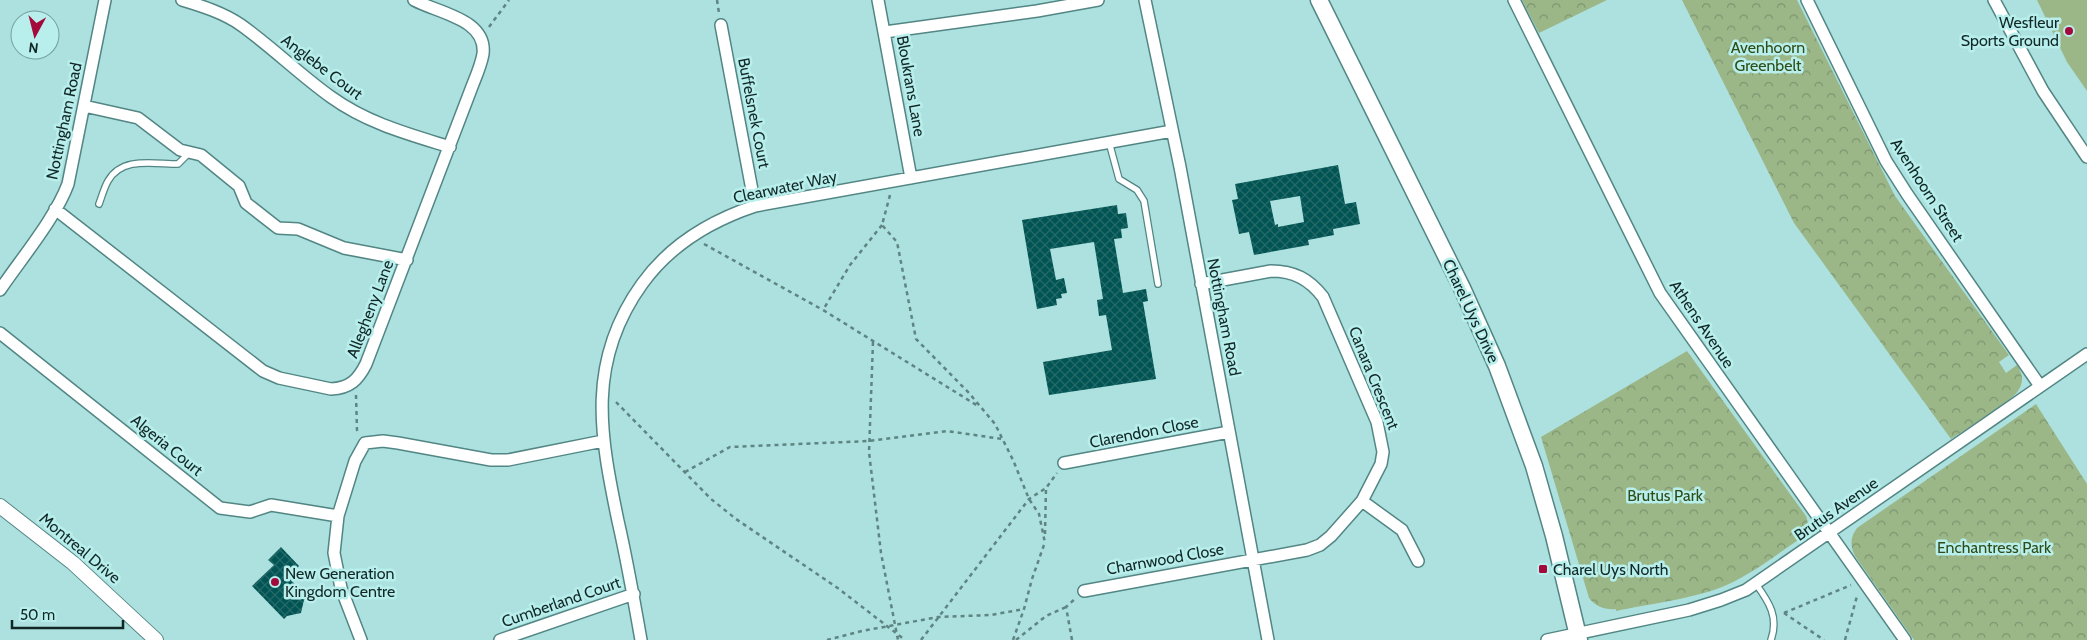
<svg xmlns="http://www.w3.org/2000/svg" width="2087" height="640" viewBox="0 0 2087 640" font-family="Cabin,sans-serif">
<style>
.forest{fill:url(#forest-crowns)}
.pitch{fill:#9bb788}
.building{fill:url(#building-cross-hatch);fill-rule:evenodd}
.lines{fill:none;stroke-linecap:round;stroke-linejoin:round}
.service-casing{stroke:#528684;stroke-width:8}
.minor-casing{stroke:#528684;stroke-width:14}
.tertiary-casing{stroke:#528684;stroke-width:16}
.secondary-casing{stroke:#528684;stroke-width:19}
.path{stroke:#5f8583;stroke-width:2.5;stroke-dasharray:4 4;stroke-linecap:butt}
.service{stroke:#fff;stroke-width:5.5}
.minor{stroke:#fff;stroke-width:11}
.tertiary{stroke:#fff;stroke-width:14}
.secondary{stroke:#fff;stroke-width:16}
.poi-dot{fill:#a4093b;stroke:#b8efec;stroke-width:2}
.labels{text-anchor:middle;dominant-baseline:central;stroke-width:5;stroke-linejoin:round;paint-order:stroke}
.poi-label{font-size:16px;fill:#122827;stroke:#b8efec;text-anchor:start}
.park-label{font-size:16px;fill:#2f4c16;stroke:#b8efec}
.street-label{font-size:16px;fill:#122827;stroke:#b8efec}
</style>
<defs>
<pattern id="forest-crowns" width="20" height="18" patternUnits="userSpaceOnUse" patternTransform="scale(1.25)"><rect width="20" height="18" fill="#9bb788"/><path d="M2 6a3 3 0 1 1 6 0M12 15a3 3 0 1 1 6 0" fill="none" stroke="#7d956f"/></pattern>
<pattern id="building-cross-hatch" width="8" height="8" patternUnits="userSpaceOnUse" patternTransform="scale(1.25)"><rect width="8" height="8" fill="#005453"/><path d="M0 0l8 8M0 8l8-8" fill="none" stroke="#256968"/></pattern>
</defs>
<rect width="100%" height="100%" fill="#ace1df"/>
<!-- forest -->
<path class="forest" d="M 1522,0 L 1607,0 L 1539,33 Z
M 1682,0 L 1797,0 L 1895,196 L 2009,355 L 1999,362 L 2006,373 L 2017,365 C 2023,374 2024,382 2018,391 C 2011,402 1965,430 1951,439 L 1794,223 Z
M 1687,351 L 1806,516 C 1809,524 1808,529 1804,536 C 1779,553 1756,571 1729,584 C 1695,599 1653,603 1616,611 L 1616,609 C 1605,610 1596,607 1589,598 L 1541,437 Z
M 2036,404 L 2087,484 L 2087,640 L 1914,640 L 1855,556 C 1850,546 1850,537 1857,528 Z"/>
<!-- pitch -->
<path class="pitch" d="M 2037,0 L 2087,0 L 2087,91 L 2067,62 Z"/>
<!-- building -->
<path class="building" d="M 1338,165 L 1345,204 L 1356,202 L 1360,224 L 1333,229 L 1334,235 L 1308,240 L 1309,245 L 1254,255 L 1249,232 L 1239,234 L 1232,200 L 1238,199 L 1235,184 ZM 1300,196 L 1304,222 L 1278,227 L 1278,224 L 1275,225 L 1270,201 Z
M 1117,205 L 1118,214 L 1126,213 L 1128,228 L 1121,229 L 1122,238 L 1114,239 L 1123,293 L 1146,289 L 1148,301 L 1143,302 L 1156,379 L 1049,395 L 1043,362 L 1112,350 L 1106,315 L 1099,316 L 1097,300 L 1103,299 L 1094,242 L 1050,249 L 1056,280 L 1064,278 L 1067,293 L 1061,294 L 1062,298 L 1056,299 L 1057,305 L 1037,309 L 1022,220 Z
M 281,547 L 299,566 L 288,577 L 307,597 L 304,600 L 301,613 L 287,616 L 284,619 L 252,586 L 274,565 L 268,560 Z"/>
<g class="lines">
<defs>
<path id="service" d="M 1109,142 L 1119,179 L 1137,190 L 1144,201 L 1158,284
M 99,204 C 102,196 104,188 108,181 C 122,156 154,164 178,164 L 189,153
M 1756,584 C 1769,602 1779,617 1771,640"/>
<path id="minor" d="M 182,0 C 202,6 224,13 241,25 C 272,47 300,75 331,97 C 367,123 408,134 450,147
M 878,0 L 911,178
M 1145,0 L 1180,167 L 1268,640
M 1514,0 L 1660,293 L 1905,640
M 1807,0 L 1886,161 L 1907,194 L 2040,386
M 1994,0 L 2043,91 L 2087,157
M 721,25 L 755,206
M 885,32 L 1037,11 L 1098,0
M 84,106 L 138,118 L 180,150 L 201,155 L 239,186 L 246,203 L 278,228 L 298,229 L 344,248 L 407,260
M 55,209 L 263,371 L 279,378 L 331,389 C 350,388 358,380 366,364 L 473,84 C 477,74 481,65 483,54 C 487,19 438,13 414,0
M 0,290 C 21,259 56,217 68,184 L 105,0
M 0,333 L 220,508 L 250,512 L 271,505 L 338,516
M 1064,463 L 1229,432
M 1362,501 L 1402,530 L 1418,561
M 1084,591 L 1307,550 L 1320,545 L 1331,536 L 1362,501 L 1381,464 L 1383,452 L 1377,422 L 1323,297 C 1309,279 1294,271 1271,271 L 1201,284
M 361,640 L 341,588 L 334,553 L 338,516 L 355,461 L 365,443 L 383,441 L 398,443 L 491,460 L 508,460 L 603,441
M 500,640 L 634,594
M 641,640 C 634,600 627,560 618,521 C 600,434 586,362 642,284 C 670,245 710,221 755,206 L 1172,131
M 1547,640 L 1689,610 L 1721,600 L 1746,590 L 2087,354"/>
<path id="tertiary" d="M 0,506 L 73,563 L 156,640"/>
<path id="secondary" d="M 1319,0 L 1462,288 L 1497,366 L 1534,466 L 1554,536 L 1579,640"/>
</defs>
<!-- service casing -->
<use href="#service" class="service-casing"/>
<!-- minor casing -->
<use href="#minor" class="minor-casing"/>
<!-- tertiary casing -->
<use href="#tertiary" class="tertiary-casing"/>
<!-- secondary casing -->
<use href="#secondary" class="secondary-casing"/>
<!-- path -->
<path class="path" d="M 717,0 L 719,13
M 489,27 L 509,0
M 890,195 L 882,225 L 897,242 L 916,339 L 969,393 L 995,424 L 1013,460 L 1029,499 L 1039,514 L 1045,543
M 882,225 L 850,265 L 823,310 L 978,406
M 704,244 L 823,310
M 873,342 L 869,452 L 881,553 L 898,640
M 356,395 L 357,430 L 359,433
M 616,402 L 711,499 L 736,519 L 839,589 L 905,640
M 685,472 L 730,447 L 869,441 L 947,431 L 1002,439
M 1045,534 L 1046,488 L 1057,473
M 1784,613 L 1851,585
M 1784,613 L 1824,640
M 827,640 L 862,631 L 938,617 L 991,615 L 1024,609
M 921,640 L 1029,499 L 1046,488
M 1013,640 L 1024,609 L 1032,579 L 1045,542
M 1016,640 L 1046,616 L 1066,607
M 1072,640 L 1066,607 L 1076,598
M 1845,640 L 1857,596"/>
<!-- service -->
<use href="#service" class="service"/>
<!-- minor -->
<use href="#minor" class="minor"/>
<!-- tertiary -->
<use href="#tertiary" class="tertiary"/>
<!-- secondary -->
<use href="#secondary" class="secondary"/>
</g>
<!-- markers -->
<g class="poi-dot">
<circle cx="2069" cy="31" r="5"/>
<rect x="1538" y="564" width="10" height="10" rx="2.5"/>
<circle cx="275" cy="582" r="5"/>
</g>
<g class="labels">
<!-- poi labels -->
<g class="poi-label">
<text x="2059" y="22" text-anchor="end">Wesfleur<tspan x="2059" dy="18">Sports Ground</tspan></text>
<text x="1553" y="569">Charel Uys North</text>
<text x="285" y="573">New Generation<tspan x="285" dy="18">Kingdom Centre</tspan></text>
</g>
<!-- park labels -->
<g class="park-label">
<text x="1768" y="47">Avenhoorn<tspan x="1768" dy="18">Greenbelt</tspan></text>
<text x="1665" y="495">Brutus Park</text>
<text x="1994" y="547">Enchantress Park</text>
</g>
<!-- street labels -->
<g class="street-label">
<text transform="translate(322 67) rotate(37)">Anglebe Court</text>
<text transform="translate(911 86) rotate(80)">Bloukrans Lane</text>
<text transform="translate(754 113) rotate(79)">Buffelsnek Court</text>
<text transform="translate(64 121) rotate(-78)">Nottingham Road</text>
<text transform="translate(785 187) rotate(-12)">Clearwater Way</text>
<text transform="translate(1927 190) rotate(57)">Avenhoorn Street</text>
<text transform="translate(370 309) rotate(-69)">Allegheny Lane</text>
<text transform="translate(1471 311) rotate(65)">Charel Uys Drive</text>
<text transform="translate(1224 317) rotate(79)">Nottingham Road</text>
<text transform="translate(1702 324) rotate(56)">Athens Avenue</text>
<text transform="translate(1374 378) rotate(68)">Canara Crescent</text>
<text transform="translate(1144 432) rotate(-11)">Clarendon Close</text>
<text transform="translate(167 445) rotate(39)">Algeria Court</text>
<text transform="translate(1836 509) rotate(-35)">Brutus Avenue</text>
<text transform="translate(80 548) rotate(40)">Montreal Drive</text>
<text transform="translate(1165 559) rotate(-10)">Charnwood Close</text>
<text transform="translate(561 602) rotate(-19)">Cumberland Court</text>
</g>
</g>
<!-- north arrow -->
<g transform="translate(35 35) rotate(187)"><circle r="24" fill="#b8efec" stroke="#769f9d"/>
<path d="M0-4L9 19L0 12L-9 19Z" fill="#a4093b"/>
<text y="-8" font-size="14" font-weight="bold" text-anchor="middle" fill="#122827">N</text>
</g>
<!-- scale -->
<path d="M12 620v8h111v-8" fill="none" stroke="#122827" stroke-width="2.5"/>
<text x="20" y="620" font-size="15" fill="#122827" stroke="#b8efec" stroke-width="4" paint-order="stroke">50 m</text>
</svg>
